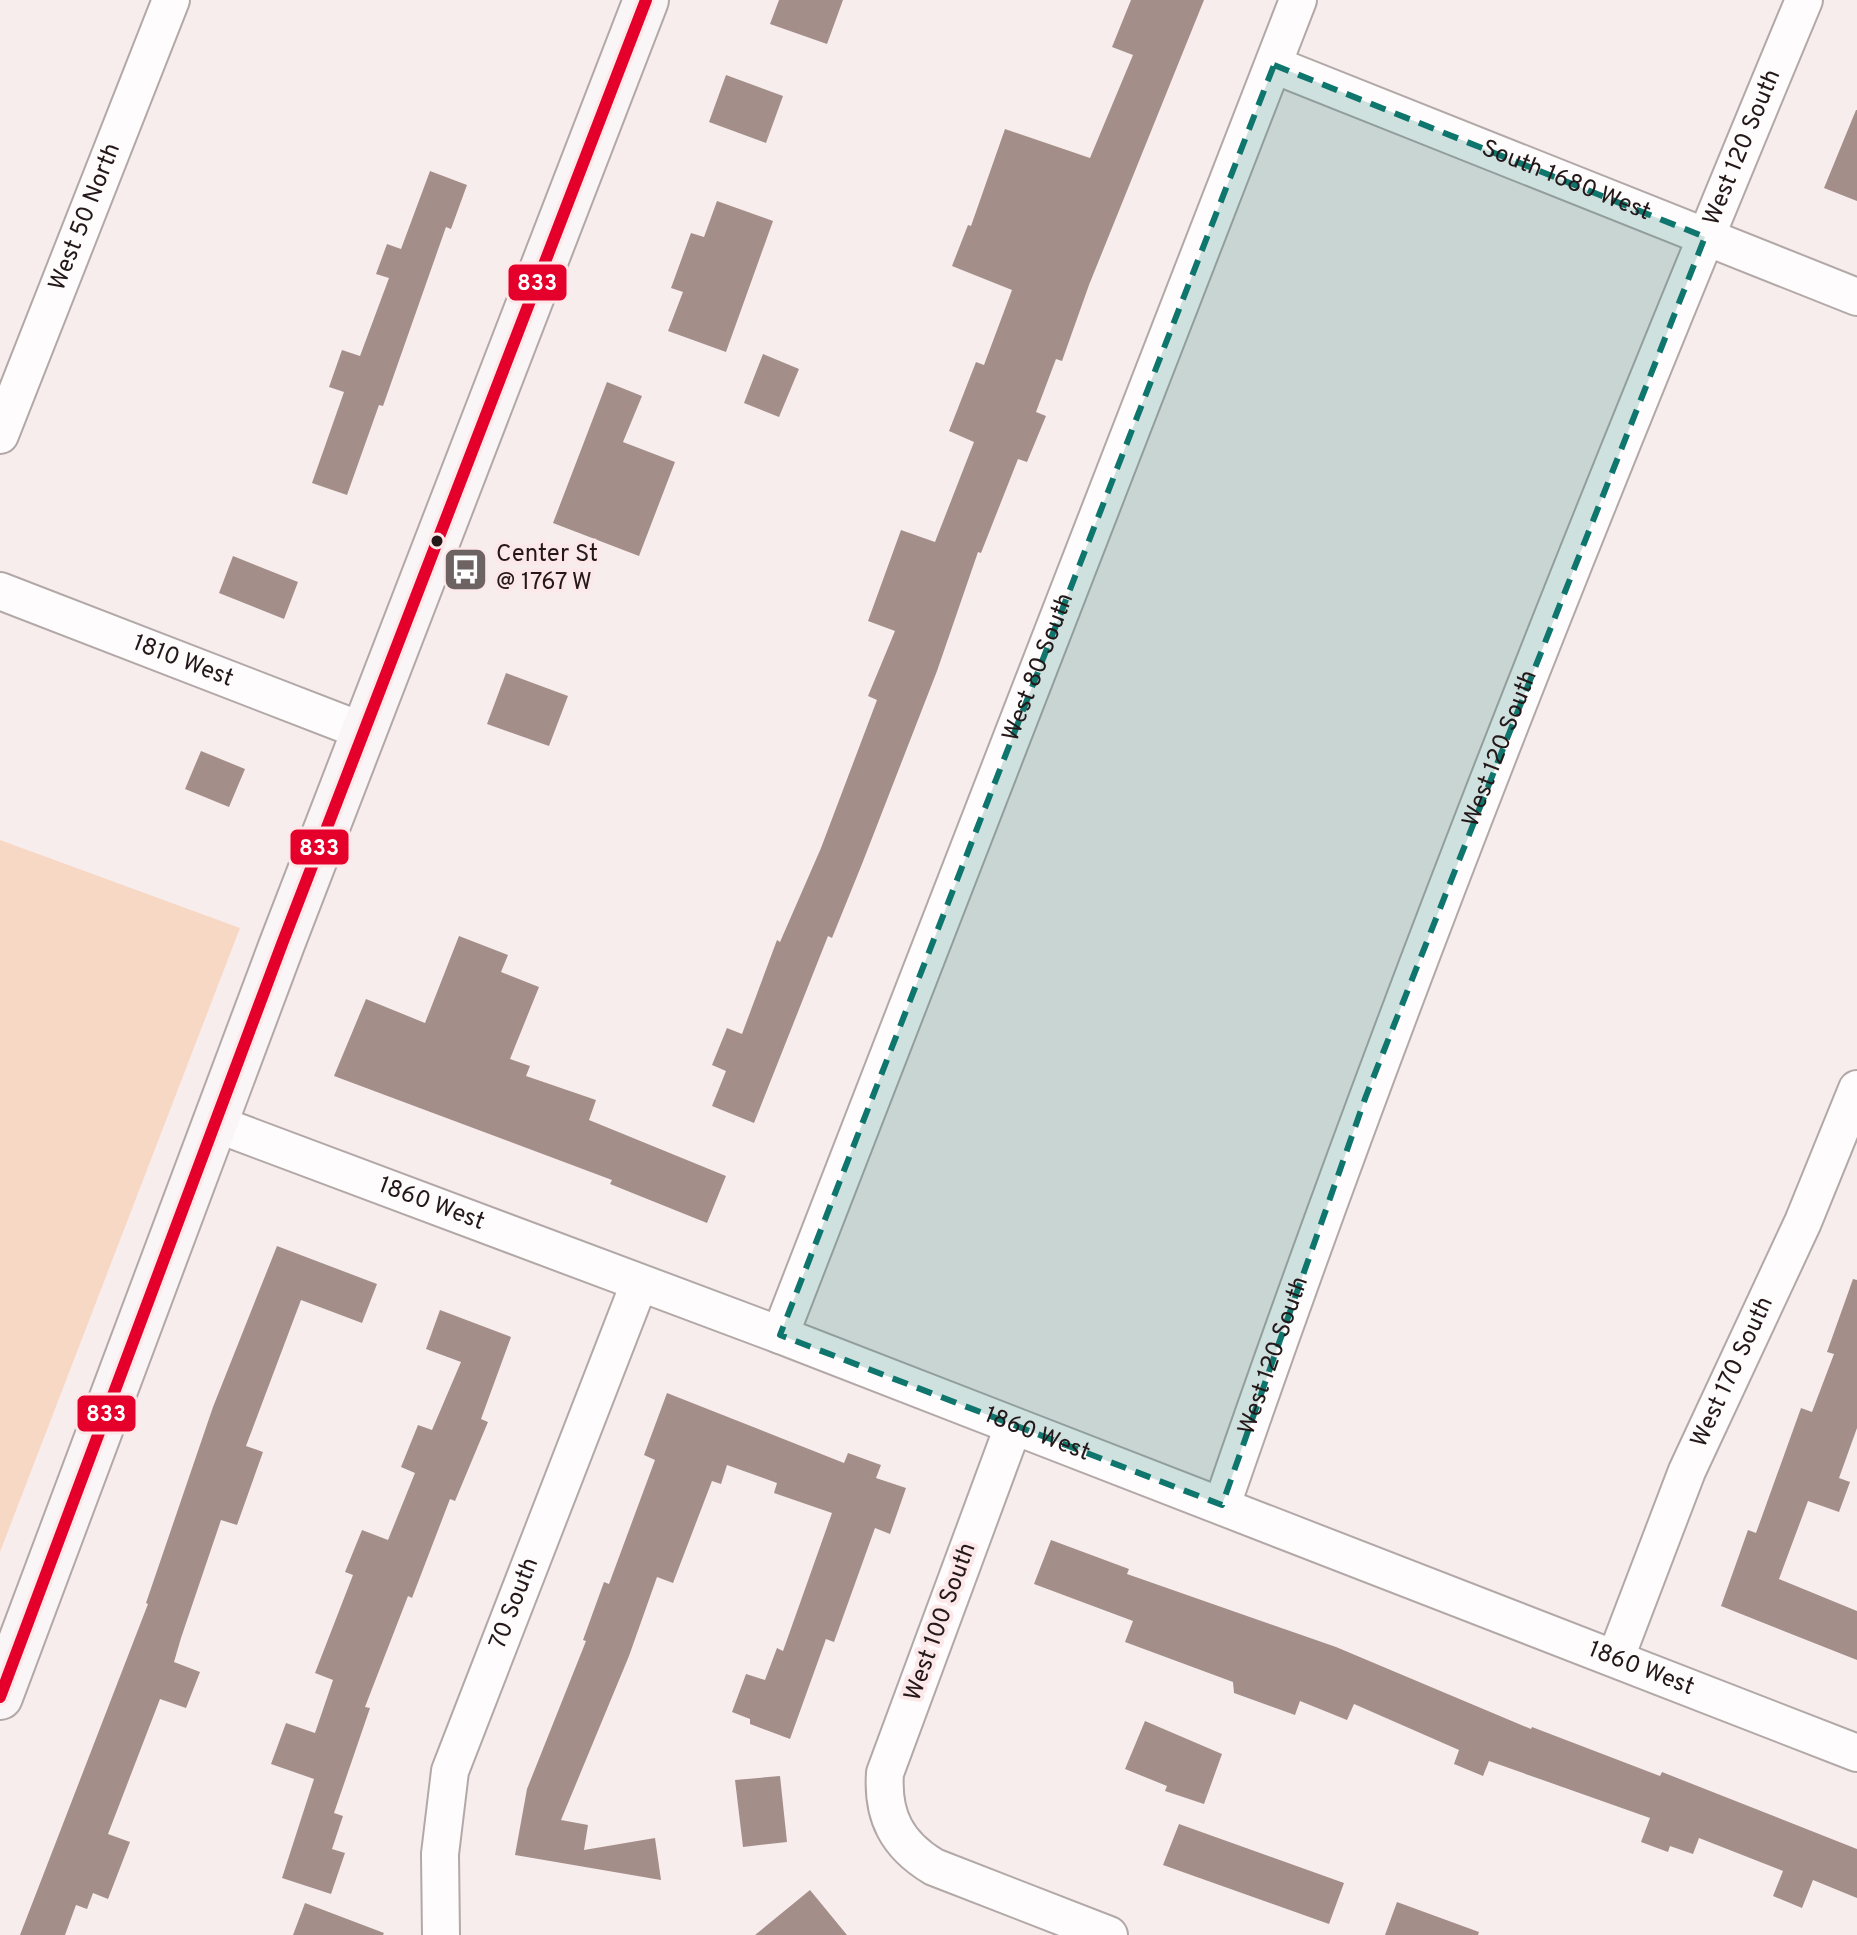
<svg xmlns="http://www.w3.org/2000/svg" width="1857" height="1935" viewBox="0 0 1857 1935" font-family="Overpass,sans-serif">
<style>
.green{fill:#f7d8c5}
.building{fill:#a48e89}
.lines{fill:none;stroke-linecap:round;stroke-linejoin:round}
.minor-casing{stroke:#b3a8a8;stroke-width:40}
.secondary-casing{stroke:#b3a8a8;stroke-width:48}
.minor{stroke:#fefcfc;stroke-width:36}
.secondary{stroke:#faf5f6;stroke-width:44}
.bus-1-casing{stroke:#fde8e9;stroke-width:18}
.bus-1{stroke:#e4002b;stroke-width:12}
.marked{fill:#0f766e;fill-opacity:0.2;stroke:#0f766e;stroke-width:6;stroke-dasharray:16 10;stroke-linejoin:round}
.bus-dot{fill:#241819;stroke:#fde8e9;stroke-width:3}
.labels{text-anchor:middle;dominant-baseline:central;stroke-width:8;stroke-linejoin:round;paint-order:stroke}
.street-label{font-size:24px;fill:#241819;stroke:#fde8e9}
.poi-label{font-size:24px;fill:#241819;stroke:#fde8e9;text-anchor:start}
.line-badge{stroke:#fde8e9;stroke-width:3}
.badge-label{font-size:22px;text-anchor:middle;font-weight:bold;fill:#fff}
</style>
<rect width="100%" height="100%" fill="#f8eded"/>
<!-- green -->
<path class="green" d="M 0,840 L 240,928 L 0,1552 Z"/>
<!-- building -->
<path class="building" d="M 779,0 L 843,0 L 827,44 L 770,24 Z
M 1131,0 L 1204,0 L 1089,285 L 1062,361 L 1056,359 L 1036,412 L 1046,416 L 1027,462 L 1018,459 L 981,553 L 978,552 L 937,671 L 862,864 L 832,938 L 828,936 L 754,1123 L 712,1106 L 726,1071 L 712,1065 L 727,1028 L 742,1034 L 777,940 L 780,942 L 821,848 L 877,700 L 868,696 L 895,631 L 868,621 L 901,530 L 935,542 L 974,442 L 949,431 L 976,362 L 984,365 L 1012,290 L 952,266 L 968,225 L 971,226 L 1005,129 L 1090,158 L 1133,55 L 1112,47 Z
M 726,75 L 783,96 L 766,143 L 709,122 Z
M 1856,110 L 1857,110 L 1857,201 L 1824,188 Z
M 430,171 L 467,185 L 451,229 L 446,227 L 383,406 L 379,405 L 347,495 L 312,483 L 344,392 L 329,387 L 342,350 L 360,356 L 389,278 L 376,274 L 387,244 L 401,249 Z
M 717,201 L 773,221 L 726,352 L 668,331 L 683,292 L 671,288 L 691,233 L 704,237 Z
M 763,354 L 799,369 L 779,417 L 744,403 Z
M 607,382 L 642,396 L 623,442 L 675,462 L 639,556 L 553,523 Z
M 233,556 L 298,582 L 284,619 L 219,593 Z
M 506,673 L 568,696 L 549,746 L 487,724 Z
M 201,751 L 245,769 L 229,807 L 185,789 Z
M 459,936 L 508,955 L 501,972 L 539,987 L 510,1059 L 530,1066 L 526,1076 L 596,1100 L 589,1120 L 726,1176 L 707,1223 L 610,1184 L 612,1180 L 334,1076 L 366,999 L 425,1023 Z
M 277,1246 L 377,1284 L 362,1323 L 301,1300 L 246,1446 L 263,1452 L 237,1525 L 221,1520 L 181,1638 L 174,1662 L 200,1672 L 186,1708 L 160,1699 L 108,1834 L 130,1842 L 108,1899 L 93,1893 L 87,1909 L 76,1905 L 65,1935 L 20,1935 L 148,1604 L 146,1603 L 213,1407 Z
M 1853,1279 L 1857,1280 L 1857,1428 L 1839,1478 L 1850,1482 L 1839,1512 L 1808,1501 L 1779,1579 L 1857,1611 L 1857,1660 L 1721,1606 L 1748,1530 L 1756,1533 L 1801,1408 L 1812,1412 L 1834,1354 L 1827,1352 Z
M 440,1310 L 511,1337 L 481,1419 L 488,1422 L 455,1501 L 450,1499 L 412,1598 L 408,1596 L 365,1707 L 370,1708 L 334,1813 L 343,1816 L 332,1849 L 345,1853 L 331,1894 L 282,1878 L 314,1779 L 271,1764 L 286,1723 L 315,1733 L 333,1680 L 315,1673 L 353,1575 L 345,1572 L 362,1530 L 388,1540 L 415,1473 L 401,1467 L 418,1425 L 432,1430 L 461,1362 L 426,1349 Z
M 667,1393 L 844,1463 L 848,1453 L 881,1465 L 876,1478 L 906,1488 L 890,1534 L 875,1528 L 834,1642 L 826,1639 L 790,1739 L 750,1724 L 750,1719 L 732,1712 L 746,1674 L 765,1680 L 777,1648 L 783,1651 L 832,1513 L 774,1493 L 777,1483 L 727,1465 L 721,1484 L 712,1481 L 673,1583 L 657,1577 L 629,1656 L 561,1820 L 588,1825 L 584,1850 L 655,1838 L 661,1880 L 515,1855 L 527,1789 L 586,1641 L 583,1640 L 604,1582 L 609,1584 L 655,1460 L 644,1455 Z
M 1051,1540 L 1129,1569 L 1127,1574 L 1336,1647 L 1531,1729 L 1532,1727 L 1660,1776 L 1662,1772 L 1857,1849 L 1857,1898 L 1813,1880 L 1802,1908 L 1773,1896 L 1783,1871 L 1699,1838 L 1693,1854 L 1670,1846 L 1668,1852 L 1641,1842 L 1650,1818 L 1489,1761 L 1483,1776 L 1454,1764 L 1459,1750 L 1354,1704 L 1347,1720 L 1300,1701 L 1295,1715 L 1234,1693 L 1233,1682 L 1125,1642 L 1133,1621 L 1034,1584 Z
M 1145,1721 L 1222,1754 L 1204,1804 L 1165,1791 L 1167,1786 L 1125,1769 Z
M 780,1776 L 787,1842 L 743,1847 L 735,1780 Z
M 1179,1824 L 1344,1883 L 1329,1924 L 1163,1865 Z
M 810,1890 L 847,1935 L 755,1935 Z
M 1397,1902 L 1479,1932 L 1478,1935 L 1385,1935 Z
M 305,1903 L 384,1933 L 383,1935 L 293,1935 Z"/>
<g class="lines">
<defs>
<g id="minor">
<path id="s1" d="M 1274,65 L 1857,297"/>
<path id="s2" d="M 0,435 L 171,0"/>
<path id="s3" d="M 0,591 L 365,732"/>
<path id="s4" d="M 214,1123 L 780,1335 L 1857,1753"/>
<path id="s5" d="M 780,1335 L 1298,0"/>
<path d="M 1013,1427 L 885,1773 C 882,1816 897,1845 934,1867 L 1109,1935"/>
<path id="s6" d="M 1222,1505 C 1397,996 1597,497 1804,0"/>
<path id="s7" d="M 1616,1657 L 1687,1471 L 1803,1222 L 1857,1089"/>
<path id="s8" d="M 441,1935 L 440,1854 L 450,1771 L 639,1284"/>
</g>
<path id="secondary" d="M 0,1697 L 282,944 L 646,0"/>
</defs>
<!-- minor casing -->
<use href="#minor" class="minor-casing"/>
<!-- secondary casing -->
<use href="#secondary" class="secondary-casing"/>
<!-- minor -->
<use href="#minor" class="minor"/>
<!-- secondary -->
<use href="#secondary" class="secondary"/>
<defs>
<path id="bus-1" d="M 0,1697 L 282,944 L 646,0"/>
</defs>
<!-- bus-1 casing -->
<use href="#bus-1" class="bus-1-casing"/>
<!-- bus-1 -->
<use href="#bus-1" class="bus-1"/>
</g>
<!-- marked area -->
<path class="marked" d="M 1274,65 L 1705,237 L 1366,1096 L 1222,1505 L 780,1335 Z"/>
<!-- icons -->
<defs>
<symbol id="bus-square" viewBox="-11 -11 22 22"><rect x="-9" y="-9" width="18" height="18" rx="4" fill="#6e6363" stroke="#fde8e9"/><path d="M-5-6H5V4H4V6H2V4H-2V6H-4V4H-5ZM-3.5-4V0h7V-4ZM-3.5 1.2v1.5H-2V1.2ZM2 1.2v1.5H3.5V1.2Z" fill="#fff"/></symbol>
</defs>
<g fill-rule="evenodd">
<use href="#bus-square" x="440" y="544" width="51" height="51"/>
</g>
<!-- markers -->
<circle class="bus-dot" cx="437" cy="541" r="7"/>
<g class="labels">
<!-- street labels -->
<g class="street-label">
<text stroke="none"><textPath href="#s6" startOffset="1454">West 120 South</textPath></text>
<text stroke="none"><textPath href="#s1" startOffset="314">South 1680 West</textPath></text>
<text stroke="none"><textPath href="#s2" startOffset="234">West 50 North</textPath></text>
<text stroke="none"><textPath href="#s3" startOffset="196">1810 West</textPath></text>
<text stroke="none"><textPath href="#s5" startOffset="716">West 80 South</textPath></text>
<text stroke="none"><textPath href="#s6" startOffset="806">West 120 South</textPath></text>
<text stroke="none"><textPath href="#s4" startOffset="232">1860 West</textPath></text>
<text stroke="none"><textPath href="#s6" startOffset="158">West 120 South</textPath></text>
<text stroke="none"><textPath href="#s7" startOffset="308">West 170 South</textPath></text>
<text stroke="none"><textPath href="#s4" startOffset="880">1860 West</textPath></text>
<text stroke="none"><textPath href="#s8" startOffset="344">70 South</textPath></text>
<text transform="translate(941 1622) rotate(-70)">West 100 South</text>
<text stroke="none"><textPath href="#s4" startOffset="1528">1860 West</textPath></text>
</g>
<!-- poi labels -->
<g class="poi-label">
<text x="496" y="555">Center St<tspan x="496" dy="28">@ 1767 W</tspan></text>
</g>
</g>
<g class="line-badge">
<rect x="507" y="263" width="61" height="39" rx="8" fill="#e4002b"/>
<rect x="289" y="828" width="61" height="38" rx="8" fill="#e4002b"/>
<rect x="76" y="1394" width="61" height="39" rx="8" fill="#e4002b"/>
</g>
<g class="badge-label">
<text x="537" y="290">833</text>
<text x="319" y="855">833</text>
<text x="106" y="1421">833</text>
</g>
</svg>
